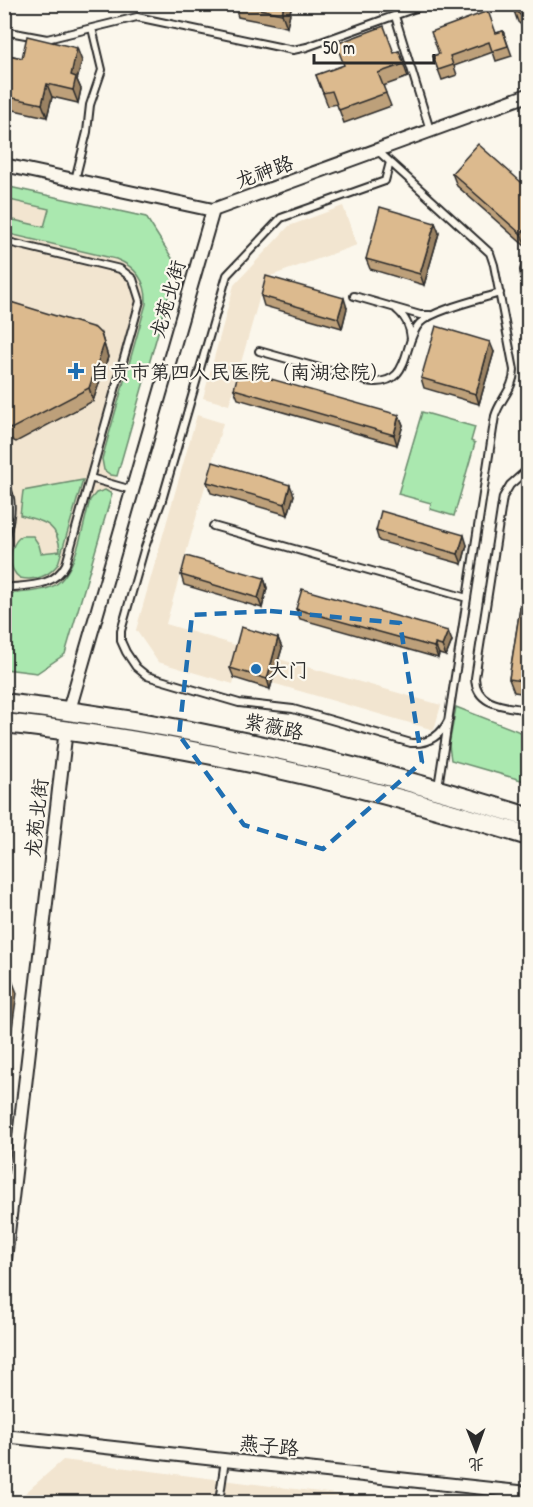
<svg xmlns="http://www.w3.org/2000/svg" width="533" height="1507" viewBox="0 0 533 1507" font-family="'Patrick Hand','LXGW WenKai TC',sans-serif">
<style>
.built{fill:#f2e5d0}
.green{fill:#aae8af;stroke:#6a8a6d;stroke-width:1.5}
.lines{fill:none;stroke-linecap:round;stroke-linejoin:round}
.lane-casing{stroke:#2b2b2b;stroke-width:10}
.street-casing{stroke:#2b2b2b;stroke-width:16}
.secondary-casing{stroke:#2b2b2b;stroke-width:22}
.lane{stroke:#fbf7ec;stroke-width:6}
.street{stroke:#fbf7ec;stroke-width:12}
.secondary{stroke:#fbf7ec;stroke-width:18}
.wall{fill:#bda07a;stroke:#2b2b2b;stroke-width:1.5}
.shaded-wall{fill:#9a8263;stroke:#2b2b2b;stroke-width:1.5}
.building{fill:#dcba8e;stroke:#2b2b2b;stroke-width:1.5}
.marked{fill:none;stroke:#1f6fb2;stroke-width:4.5;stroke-dasharray:12 8;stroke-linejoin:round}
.poi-dot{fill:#1f6fb2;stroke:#fbf7ec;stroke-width:2}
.labels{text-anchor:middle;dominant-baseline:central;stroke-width:4.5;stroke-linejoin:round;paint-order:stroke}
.street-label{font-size:20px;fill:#2b2b2b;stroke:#fbf7ec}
.poi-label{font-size:20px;fill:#2b2b2b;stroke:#fbf7ec;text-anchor:start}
</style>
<rect width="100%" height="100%" fill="#fbf7ec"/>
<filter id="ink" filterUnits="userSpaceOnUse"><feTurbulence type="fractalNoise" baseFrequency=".0167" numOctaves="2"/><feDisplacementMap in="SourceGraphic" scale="12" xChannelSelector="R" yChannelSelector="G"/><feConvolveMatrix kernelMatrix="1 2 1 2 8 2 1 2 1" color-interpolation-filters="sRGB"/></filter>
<g filter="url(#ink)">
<!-- built -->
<path class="built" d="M 5,186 L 146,217 L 177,266 L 65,654 L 37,673 L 5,669 Z
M 343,206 L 357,245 L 265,278 L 229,405 L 203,398 L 234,285 L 289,226 Z
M 197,415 L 223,423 L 166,624 L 242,647 L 233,684 L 158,662 L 136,630 Z
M 279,659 L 441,705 L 434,730 L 272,683 Z
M 63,1460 L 400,1502 L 15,1502 Z"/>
<!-- green -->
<path class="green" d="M 5,186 L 146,217 L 177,266 L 117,476 L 111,475 L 104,470 L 102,459 L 146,304 C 147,282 136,267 116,259 L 5,233 L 5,218 L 44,227 L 49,209 L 5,199 Z
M 422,412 L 475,427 L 471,441 L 475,443 L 454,516 L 430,509 L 431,503 L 398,494 Z
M 83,480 L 58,564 C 49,576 36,581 20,578 C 6,568 9,546 21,536 L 33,536 L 39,545 L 41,553 L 60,551 C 58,522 42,521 20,515 L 23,491 Z
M 105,490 L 112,494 L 65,654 L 37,673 L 5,669 L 5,594 C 19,592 37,593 51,587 C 76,578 83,524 90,500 L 96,493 Z
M 456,707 L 528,735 L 528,782 L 451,760 L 449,745 Z"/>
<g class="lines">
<defs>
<path id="lane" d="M 395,16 L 430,130
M 4,31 L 47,39 L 137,17 L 293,50 L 307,47 L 427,4
M 378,151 L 490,253 L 494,265 L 514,370 C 514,389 500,399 495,416 L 438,787
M 390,162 L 385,181 L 281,218 L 227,275 L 162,500 L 144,550 L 121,631 L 121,641 L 126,652 L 136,667 L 147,676 L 239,703 L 293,709 L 411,743 C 429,744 441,736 449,719
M 75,180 L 87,132 L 90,105 L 102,70 L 92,28
M 4,241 L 120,269 L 133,279 L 140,301 L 66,564 C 54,588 28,585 4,588
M 528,256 L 524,270 L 528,298
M 354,296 L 420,315 L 430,315
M 396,309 C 406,317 410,326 411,339
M 259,351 L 366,381 C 413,389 401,343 420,323 C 433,310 481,299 500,293
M 528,469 L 510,485 L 503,497 L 475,678 C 476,707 507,706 528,710
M 90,478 L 132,490
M 4,483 C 17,503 8,524 4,545
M 213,526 L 467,598
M 219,1502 L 225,1460"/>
<path id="street" d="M 4,165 L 213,210 L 528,95
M 69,710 L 213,210
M 4,1268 L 66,729
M 4,1436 L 528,1493"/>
<path id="secondary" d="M 4,703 C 182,723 358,763 528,817
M 4,723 C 182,742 358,783 528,836"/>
</defs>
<!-- lane casing -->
<use href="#lane" class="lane-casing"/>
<!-- street casing -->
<use href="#street" class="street-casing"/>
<!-- secondary casing -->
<use href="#secondary" class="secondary-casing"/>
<!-- lane -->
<use href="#lane" class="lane"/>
<!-- street -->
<use href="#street" class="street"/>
<!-- secondary -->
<use href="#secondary" class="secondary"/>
</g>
<!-- wall -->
<path class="wall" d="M 234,4 L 301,4 L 301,8 L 293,6 L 291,8 L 287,27 L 238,17 Z
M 506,4 L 528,4 L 528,31 L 518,22 L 514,11 Z
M 503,31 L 512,56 L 496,61 L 493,52 L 454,66 L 457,75 L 442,80 L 433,56 Z
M 399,51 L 408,77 L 383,86 L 391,106 L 344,123 L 337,104 L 328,106 L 316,75 Z
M 4,54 L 22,58 L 82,61 L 77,80 L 81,89 L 78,103 L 52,97 L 47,117 L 4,108 Z
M 452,173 L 521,182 L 526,247 L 457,186 Z
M 435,223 L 439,233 L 424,285 L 370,269 L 366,259 Z
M 261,296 L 347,308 L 342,328 L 264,306 Z
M 4,300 L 101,334 L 108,357 L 93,401 L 16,442 L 4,436 Z
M 494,352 L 479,404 L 424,388 L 421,378 Z
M 234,389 L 399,415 L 403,425 L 397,445 L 238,399 Z
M 207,482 L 294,495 L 288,515 L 211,493 Z
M 376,531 L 467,545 L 462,564 L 379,541 Z
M 528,557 L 528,694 L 514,692 L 509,679 Z
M 181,575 L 264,578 L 267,588 L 262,608 L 184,585 Z
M 296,609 L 452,641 L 446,656 L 439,654 L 438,658 L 300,619 Z
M 278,638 L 282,648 L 270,689 L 234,678 L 230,668 Z"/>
<!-- shaded-wall -->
<path class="shaded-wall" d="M 284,4 L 292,4 L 293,6 L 291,8 L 287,27 L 282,14 Z
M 528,12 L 528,31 L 524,18 Z
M 77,48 L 82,61 L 77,80 L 81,89 L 78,103 L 73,90 L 71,75 Z
M 47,84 L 52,97 L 47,117 L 42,104 Z
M 435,223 L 439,233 L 424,285 L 420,274 Z
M 528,225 L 528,244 L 526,247 L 521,234 Z
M 344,298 L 347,308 L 342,328 L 338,318 Z
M 101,334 L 108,357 L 93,401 L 89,388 Z
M 490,342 L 494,352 L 479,404 L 476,394 Z
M 399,415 L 403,425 L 397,445 L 394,435 Z
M 290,485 L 294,495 L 288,515 L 285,504 Z
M 464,535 L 467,545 L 462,564 L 458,554 Z
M 264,578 L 267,588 L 262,608 L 258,598 Z
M 448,631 L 452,641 L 446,656 L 442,646 Z
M 278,638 L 282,648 L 270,689 L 267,679 Z
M 435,644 L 439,654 L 438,658 L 434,647 Z
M 12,980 L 17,993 L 4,1085 L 4,1037 Z"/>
<!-- building -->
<path class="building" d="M 236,4 L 284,4 L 282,14 Z
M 528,4 L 528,12 L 524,18 L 513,9 L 516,4 Z
M 488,11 L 496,33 L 503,31 L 508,46 L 492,51 L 489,42 L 450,56 L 453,65 L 438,70 L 433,56 L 439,54 L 431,32 Z
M 384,26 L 394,53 L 399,51 L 404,64 L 378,73 L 386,93 L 339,110 L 332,91 L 323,93 L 316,75 L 344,65 L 336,44 Z
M 27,36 L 77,48 L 71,75 L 76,77 L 73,90 L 47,84 L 42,104 L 4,96 L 4,54 L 22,58 Z
M 478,144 L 521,182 L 528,173 L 528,225 L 521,234 L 452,173 Z
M 380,207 L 435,223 L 420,274 L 366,259 Z
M 266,276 L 344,298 L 338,318 L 261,296 Z
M 4,300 L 95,328 L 101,334 L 104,344 L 89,388 L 11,429 L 4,425 Z
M 436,326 L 490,342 L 476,394 L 421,378 Z
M 239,370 L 399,415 L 394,435 L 234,389 Z
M 213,462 L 290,485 L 285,504 L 207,482 Z
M 381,511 L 464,535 L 458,554 L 376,531 Z
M 186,556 L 264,578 L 258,598 L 181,575 Z
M 528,557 L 528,682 L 509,679 Z
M 302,589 L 448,631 L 442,646 L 435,644 L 434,647 L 296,609 Z
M 241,627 L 278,638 L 267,679 L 230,668 Z
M 4,979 L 12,980 L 4,1037 Z"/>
</g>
<!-- marked area -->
<path class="marked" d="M 270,611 L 400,623 L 422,762 L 323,849 L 244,825 L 179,735 L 192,615 Z"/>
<!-- markers -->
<g class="poi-dot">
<path d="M73 362h6v6h6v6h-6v6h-6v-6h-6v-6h6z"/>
<circle cx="256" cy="669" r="6"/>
</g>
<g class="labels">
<!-- street labels -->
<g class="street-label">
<text transform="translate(264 171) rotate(-20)">龙神路</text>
<text transform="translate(167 299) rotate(-74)">龙苑北街</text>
<text transform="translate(274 726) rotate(12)">紫薇路</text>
<text transform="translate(36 818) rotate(-84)">龙苑北街</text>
<text transform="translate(269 1445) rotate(6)">燕子路</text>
</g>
<!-- poi labels -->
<g class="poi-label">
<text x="90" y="371">自贡市第四人民医院（南湖总院）</text>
<text x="268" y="669">大门</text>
</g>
</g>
<!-- margin -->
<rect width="533" height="1507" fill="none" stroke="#fbf7ec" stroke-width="24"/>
<rect x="12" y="12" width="509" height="1483" fill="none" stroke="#2b2b2b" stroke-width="2" filter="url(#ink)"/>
<!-- north arrow -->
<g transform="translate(476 1450) rotate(179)" stroke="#fbf7ec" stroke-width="4.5" paint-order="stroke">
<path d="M0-4.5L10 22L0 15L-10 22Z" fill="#2b2b2b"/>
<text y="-9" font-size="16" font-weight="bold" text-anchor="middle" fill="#2b2b2b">北</text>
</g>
<!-- scale -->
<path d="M314 54v9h120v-9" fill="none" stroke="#2b2b2b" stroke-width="3"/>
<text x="323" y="54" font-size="18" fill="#2b2b2b" stroke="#fbf7ec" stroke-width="4.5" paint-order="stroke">50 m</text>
</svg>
